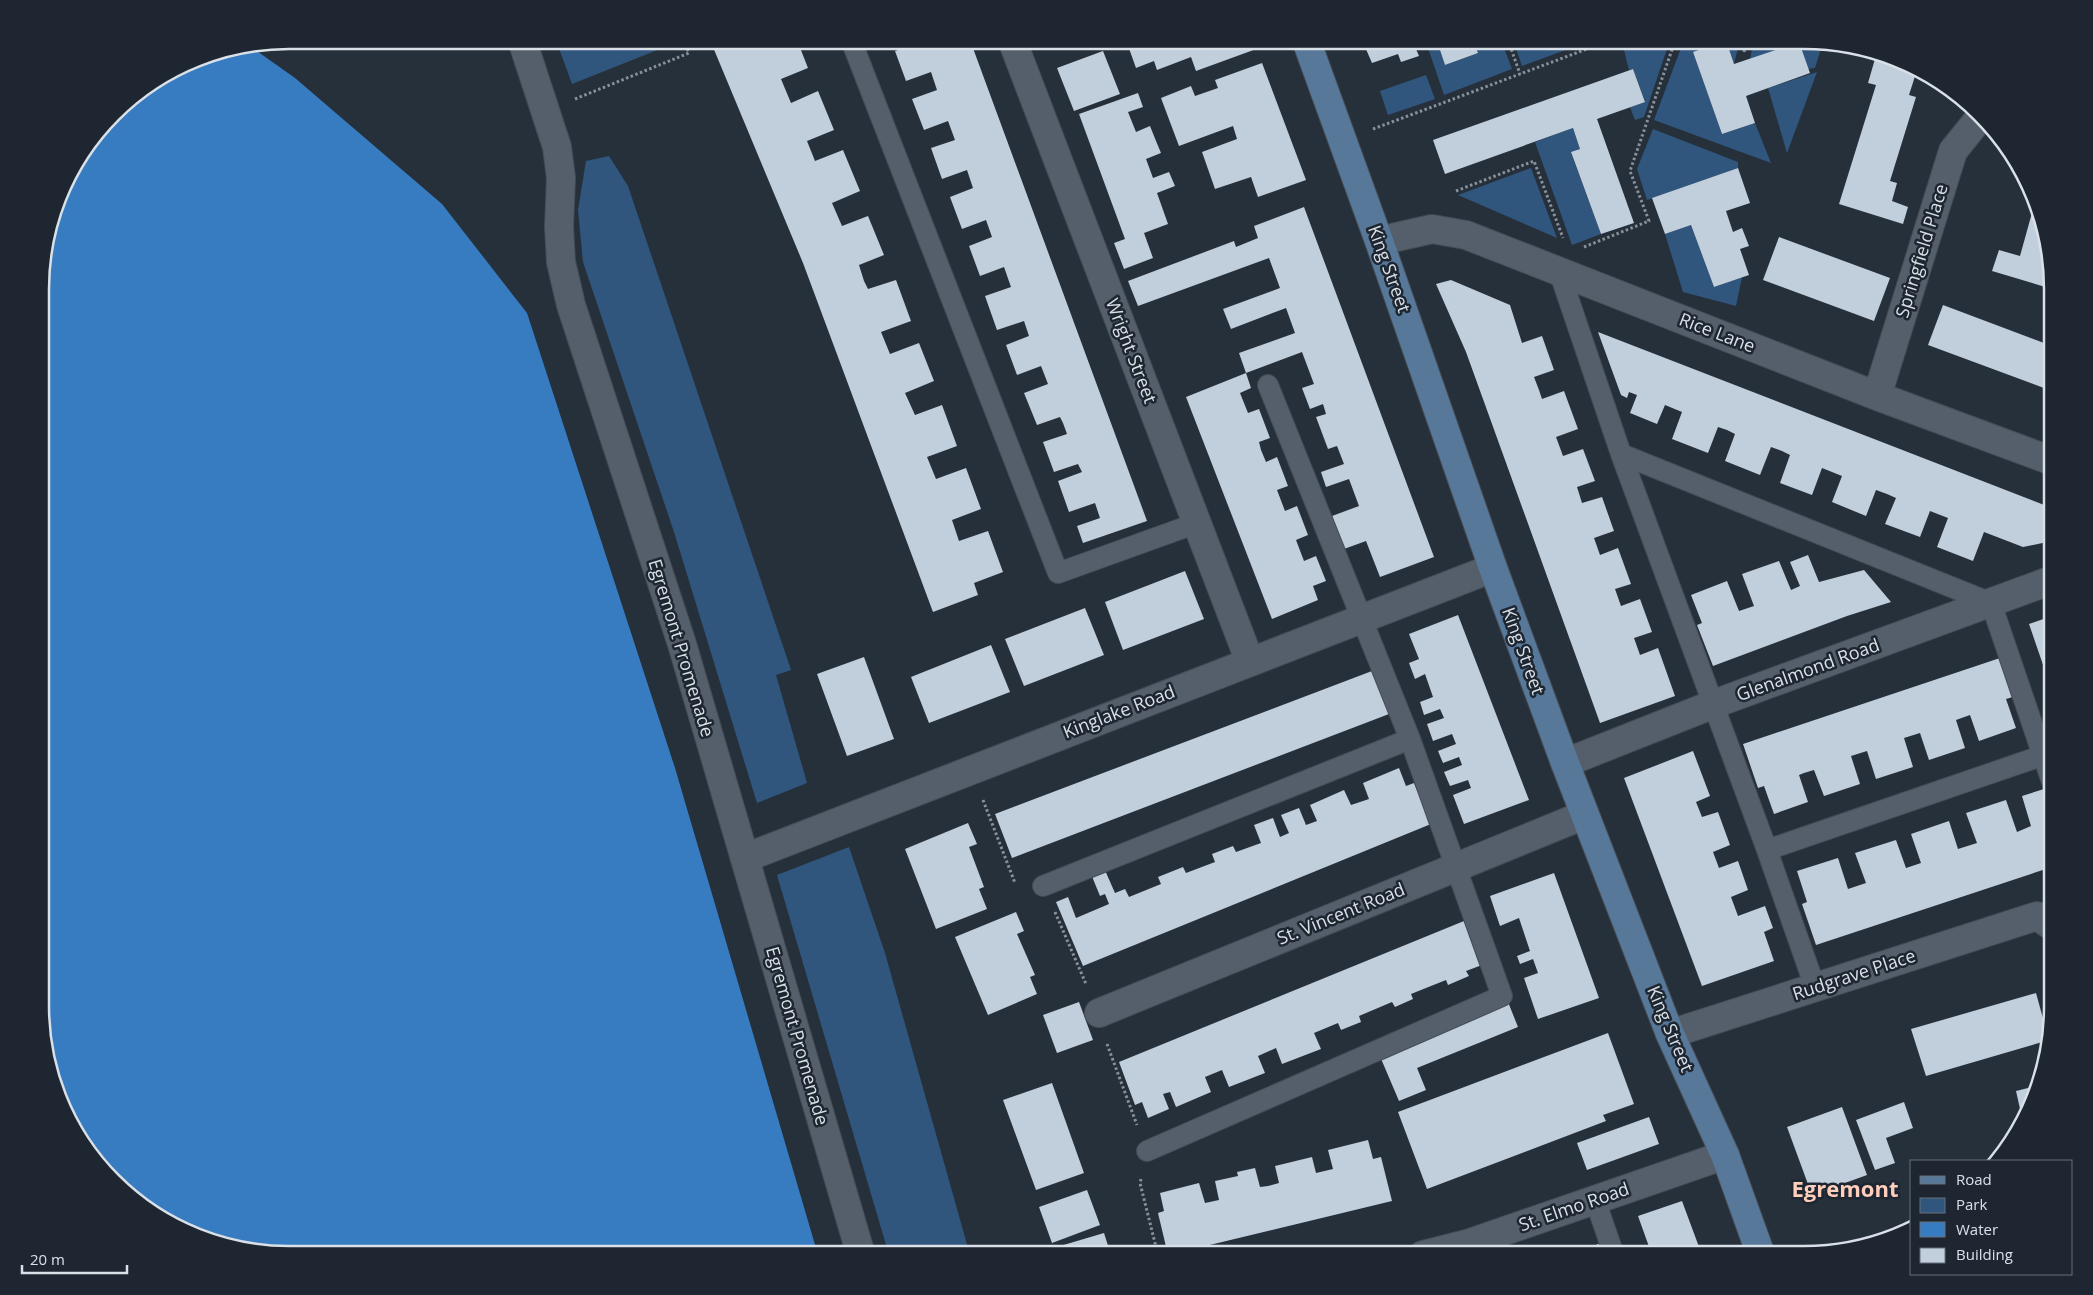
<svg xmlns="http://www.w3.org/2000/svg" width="2093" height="1295" font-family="'Open Sans',sans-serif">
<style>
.green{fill:#30567e}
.water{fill:#377cc1}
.building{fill:#c1cedc}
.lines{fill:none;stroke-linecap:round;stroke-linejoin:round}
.lane-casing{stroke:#444c55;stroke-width:22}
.street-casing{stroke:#444c55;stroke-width:30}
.primary-casing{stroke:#444c55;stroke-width:30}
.path{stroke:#889099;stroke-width:3;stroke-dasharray:2.5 2.5;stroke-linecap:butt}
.lane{stroke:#545f6b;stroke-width:20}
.street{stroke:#545f6b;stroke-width:28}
.primary{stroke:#58789a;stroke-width:28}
.labels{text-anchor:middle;stroke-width:5;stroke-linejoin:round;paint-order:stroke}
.street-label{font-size:18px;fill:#dae0e7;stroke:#1d2631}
.district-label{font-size:22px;font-weight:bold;fill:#fecebc;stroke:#1d2631}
.rim{fill:none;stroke:#dae0e7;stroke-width:2.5}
</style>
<rect width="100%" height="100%" fill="#26303b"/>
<path class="green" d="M 556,40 L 668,40 L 670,45 L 572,84 Z
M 1473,40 L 1501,40 L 1512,69 L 1444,95 L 1427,45 L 1437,41 L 1445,65 L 1478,53 Z
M 1513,40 L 1593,40 L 1522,66 Z
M 1684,40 L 1740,40 L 1734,64 L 1726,40 L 1693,52 L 1722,134 L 1755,123 L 1771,163 L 1654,120 Z
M 1754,40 L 1805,40 L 1823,42 L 1815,68 L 1808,69 L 1798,42 L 1750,59 Z
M 1622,42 L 1668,46 L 1644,117 L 1635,120 L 1630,107 L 1645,101 L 1633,69 L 1629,70 Z
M 1817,72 L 1787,153 L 1768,88 Z
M 1426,75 L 1435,99 L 1388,115 L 1380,91 Z
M 1573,128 L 1580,149 L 1571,153 L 1601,234 L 1572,245 L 1535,142 Z
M 1653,129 L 1738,162 L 1738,168 L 1647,200 L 1637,169 Z
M 609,156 L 628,186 L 791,670 L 776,675 L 807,783 L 757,803 L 674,532 L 583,262 L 578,210 L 586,161 Z
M 1531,168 L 1557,238 L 1458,195 Z
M 1691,225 L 1714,287 L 1742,277 L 1736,306 L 1683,292 L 1665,234 Z
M 849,847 L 885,953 L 970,1255 L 889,1255 L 777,875 Z"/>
<path class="water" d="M 251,47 L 295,78 L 442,204 L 527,313 L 675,768 L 818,1255 L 288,1255 L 209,1242 L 151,1213 L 113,1182 L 73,1131 L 42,1039 L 42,256 L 66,178 L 124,102 L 194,59 Z"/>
<path class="building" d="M 710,40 L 797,40 L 808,68 L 781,79 L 791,103 L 818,91 L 834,130 L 807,141 L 815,161 L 843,150 L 860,191 L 832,203 L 842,226 L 868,216 L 884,255 L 859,265 L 864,281 L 868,289 L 896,280 L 911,321 L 881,332 L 890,354 L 919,343 L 934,381 L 905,393 L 915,415 L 942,405 L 957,446 L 927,457 L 936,479 L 966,468 L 981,509 L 952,520 L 959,541 L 988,531 L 1003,572 L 974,583 L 978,595 L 933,612 L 803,263 Z
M 918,40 L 970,40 L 1147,521 L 1083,543 L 1077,526 L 1100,518 L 1095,503 L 1069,512 L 1058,481 L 1082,472 L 1078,464 L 1054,472 L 1043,442 L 1067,434 L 1063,423 L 1060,417 L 1037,425 L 1024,393 L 1048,384 L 1041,366 L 1017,375 L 1006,345 L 1029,336 L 1024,321 L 997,330 L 985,296 L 1011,287 L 1004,267 L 980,276 L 969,246 L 992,237 L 986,220 L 962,229 L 950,197 L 973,188 L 967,170 L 942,179 L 931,148 L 955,140 L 948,121 L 924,130 L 912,99 L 937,90 L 931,72 L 906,81 L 895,51 L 919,43 Z
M 1126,40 L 1256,40 L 1259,48 L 1196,71 L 1191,57 L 1157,70 L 1154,61 L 1136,68 Z
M 1362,40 L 1473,40 L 1478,53 L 1445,65 L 1437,41 L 1416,49 L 1419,56 L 1401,62 L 1398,54 L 1372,63 Z
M 1726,40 L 1734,64 L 1799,42 L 1810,73 L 1746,96 L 1755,123 L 1722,134 L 1693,52 Z
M 1103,51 L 1120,94 L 1074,111 L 1057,68 Z
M 1877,52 L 1917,70 L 1909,95 L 1916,97 L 1890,181 L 1897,183 L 1892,201 L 1908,207 L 1903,224 L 1839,204 L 1876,85 L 1868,83 Z
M 1262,63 L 1306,180 L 1258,197 L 1251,177 L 1215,189 L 1202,152 L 1237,139 L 1233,126 L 1179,146 L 1161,98 L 1191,86 L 1195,96 L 1218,88 L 1215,80 Z
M 1633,69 L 1645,102 L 1597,119 L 1634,223 L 1601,234 L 1571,152 L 1580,149 L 1573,128 L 1445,174 L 1433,140 Z
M 1138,93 L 1143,107 L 1128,112 L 1136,132 L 1150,126 L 1156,141 L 1161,153 L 1146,159 L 1153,178 L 1169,172 L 1175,186 L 1157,193 L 1168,224 L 1144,233 L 1153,258 L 1124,269 L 1114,243 L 1125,239 L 1079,114 Z
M 1738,168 L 1750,203 L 1726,211 L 1733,232 L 1742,228 L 1749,246 L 1740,249 L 1749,275 L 1714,287 L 1691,225 L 1665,234 L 1652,198 Z
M 2035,202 L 2044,224 L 2052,272 L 2052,289 L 1992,271 L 1999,250 L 2020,256 Z
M 1304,207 L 1434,557 L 1380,577 L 1366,541 L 1344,549 L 1332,516 L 1359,506 L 1349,479 L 1326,487 L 1321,472 L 1344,464 L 1337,446 L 1328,449 L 1316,417 L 1326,414 L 1323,404 L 1310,409 L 1302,388 L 1314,384 L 1302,352 L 1246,373 L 1251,388 L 1240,393 L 1248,413 L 1259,409 L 1270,438 L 1259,442 L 1261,450 L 1266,462 L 1277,457 L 1288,486 L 1277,490 L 1285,511 L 1297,506 L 1308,535 L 1296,540 L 1304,561 L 1316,556 L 1326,581 L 1313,586 L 1318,600 L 1272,619 L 1186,397 L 1246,373 L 1239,353 L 1295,333 L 1286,308 L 1231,329 L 1223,309 L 1280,288 L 1269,258 L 1138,306 L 1128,281 L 1234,241 L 1236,247 L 1258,238 L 1254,226 Z
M 1779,237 L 1890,278 L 1874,321 L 1763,280 Z
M 1451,280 L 1510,305 L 1522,343 L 1542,336 L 1554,370 L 1534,377 L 1539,390 L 1542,399 L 1564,391 L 1578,429 L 1556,437 L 1563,456 L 1583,449 L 1595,481 L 1577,487 L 1582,503 L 1602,497 L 1614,531 L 1594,538 L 1600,555 L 1618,548 L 1631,584 L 1615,589 L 1621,606 L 1640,599 L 1652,632 L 1634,638 L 1640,655 L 1658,648 L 1675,696 L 1600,723 L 1466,352 L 1436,284 Z
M 1943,305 L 2052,346 L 2052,391 L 1928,345 Z
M 1598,332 L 2052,508 L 2052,541 L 2023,547 L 1984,532 L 1973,561 L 1937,547 L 1948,518 L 1930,511 L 1920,537 L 1885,524 L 1896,498 L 1887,494 L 1876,490 L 1866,516 L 1832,502 L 1842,476 L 1822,468 L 1812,495 L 1780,483 L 1790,455 L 1782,451 L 1771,447 L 1760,475 L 1725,461 L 1735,434 L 1727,430 L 1718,427 L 1708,453 L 1672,439 L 1682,412 L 1665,405 L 1657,424 L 1630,413 L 1637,395 L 1629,392 L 1627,398 L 1621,395 Z
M 1808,555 L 1819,582 L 1864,570 L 1891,602 L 1847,616 L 1713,666 L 1697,625 L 1702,623 L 1691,595 L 1727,581 L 1739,611 L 1754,606 L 1742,574 L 1779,561 L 1791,590 L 1800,586 L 1790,562 Z
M 1185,571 L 1204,619 L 1123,650 L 1105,602 Z
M 1085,608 L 1104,655 L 1024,686 L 1005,639 Z
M 1458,615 L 1529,800 L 1464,824 L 1453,795 L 1471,788 L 1468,780 L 1450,786 L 1444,772 L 1462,765 L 1459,757 L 1443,763 L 1438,751 L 1456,744 L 1452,734 L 1433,741 L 1427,724 L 1444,718 L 1440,709 L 1424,715 L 1420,702 L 1433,697 L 1425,674 L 1415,679 L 1409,663 L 1419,659 L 1409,634 Z
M 2052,616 L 2052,691 L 2029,624 Z
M 991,645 L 1010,692 L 929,723 L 911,677 Z
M 864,657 L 894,739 L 847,756 L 817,674 Z
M 2003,657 L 2016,696 L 2006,699 L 2016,728 L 1979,741 L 1970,715 L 1956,720 L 1965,748 L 1929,760 L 1920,733 L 1904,738 L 1913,767 L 1876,779 L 1867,751 L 1851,756 L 1860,784 L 1824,796 L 1814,770 L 1804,773 L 1799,775 L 1808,802 L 1774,814 L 1764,786 L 1758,788 L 1743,744 Z
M 1372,671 L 1389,714 L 1012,858 L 995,814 Z
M 1693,751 L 1710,796 L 1696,802 L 1702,817 L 1718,812 L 1730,845 L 1713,852 L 1719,868 L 1738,861 L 1748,890 L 1731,897 L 1738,916 L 1765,906 L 1773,928 L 1764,932 L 1774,961 L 1702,986 L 1624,778 Z
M 1399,768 L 1406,786 L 1414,783 L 1431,824 L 1083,966 L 1056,902 L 1068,897 L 1076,918 L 1109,904 L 1105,894 L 1100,896 L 1091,874 L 1104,868 L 1115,893 L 1125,889 L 1129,897 L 1161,884 L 1158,877 L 1183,867 L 1186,873 L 1215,862 L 1212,854 L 1233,846 L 1236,852 L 1261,843 L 1254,825 L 1273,818 L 1280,837 L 1289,833 L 1281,815 L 1299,808 L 1306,825 L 1317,821 L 1310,805 L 1344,790 L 1351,805 L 1369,799 L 1363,783 Z
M 2044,789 L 2052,815 L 2052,867 L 1816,945 L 1802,904 L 1807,902 L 1797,871 L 1838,858 L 1848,889 L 1866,883 L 1855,853 L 1896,840 L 1906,868 L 1921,863 L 1911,834 L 1949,821 L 1958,849 L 1977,843 L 1966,813 L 2006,800 L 2017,832 L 2031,826 L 2022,796 Z
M 968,823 L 977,844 L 969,847 L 984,887 L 979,889 L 987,909 L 936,929 L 905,849 Z
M 1554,873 L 1599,998 L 1538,1019 L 1524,978 L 1538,973 L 1533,959 L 1520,964 L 1517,956 L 1530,951 L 1519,918 L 1500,926 L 1490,896 Z
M 1016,912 L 1024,931 L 1017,934 L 1035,975 L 1030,977 L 1037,994 L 988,1015 L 955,937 Z
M 1464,921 L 1482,965 L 1466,971 L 1469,976 L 1448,985 L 1446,980 L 1411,994 L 1413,999 L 1395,1007 L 1392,1002 L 1359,1016 L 1361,1022 L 1341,1030 L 1338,1023 L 1314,1033 L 1321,1049 L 1282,1064 L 1276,1048 L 1258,1056 L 1265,1073 L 1229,1087 L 1222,1070 L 1205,1077 L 1211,1092 L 1176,1107 L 1170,1092 L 1163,1094 L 1169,1109 L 1148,1118 L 1142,1102 L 1135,1105 L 1119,1062 Z
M 2036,993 L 2049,1040 L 1926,1076 L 1911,1029 Z
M 1079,1002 L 1093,1040 L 1057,1053 L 1043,1015 Z
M 1508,1002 L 1518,1027 L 1417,1068 L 1426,1090 L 1399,1101 L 1379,1054 Z
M 1608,1033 L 1634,1104 L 1603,1115 L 1606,1121 L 1427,1189 L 1398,1112 Z
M 1052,1083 L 1084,1173 L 1036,1190 L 1003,1100 Z
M 2040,1085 L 2040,1086 L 2023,1122 L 2016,1091 Z
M 1904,1102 L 1913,1128 L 1886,1138 L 1895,1163 L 1875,1170 L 1856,1120 Z
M 1842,1107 L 1867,1175 L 1812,1195 L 1787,1127 Z
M 1649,1117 L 1659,1144 L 1587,1170 L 1577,1143 Z
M 1368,1140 L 1373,1159 L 1381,1157 L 1392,1201 L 1168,1255 L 1158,1213 L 1164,1211 L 1160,1193 L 1199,1183 L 1205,1203 L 1219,1200 L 1215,1181 L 1238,1176 L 1237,1172 L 1255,1168 L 1260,1187 L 1268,1186 L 1279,1183 L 1275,1166 L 1312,1157 L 1316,1173 L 1333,1169 L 1328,1150 Z
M 1087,1190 L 1100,1225 L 1052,1243 L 1039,1207 Z
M 1682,1201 L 1702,1255 L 1652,1255 L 1638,1216 Z
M 1104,1233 L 1111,1255 L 1052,1255 L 1050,1249 Z
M 1605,1242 L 1609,1255 L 1567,1255 L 1567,1254 Z"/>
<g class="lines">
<g class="lane-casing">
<path id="lane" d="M 851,40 L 1058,573 L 1197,523
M 1559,271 L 1621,454
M 2044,755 L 1767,850 L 1621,454 L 1991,603 L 2052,782
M 1767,850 L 1815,987
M 1043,886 L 1410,739
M 1147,1151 L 1502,996 L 1410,739 L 1268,385
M 1595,1200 L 1614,1255"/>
</g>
<g class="street-casing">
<path id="street" d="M 522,40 L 557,147 L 561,178 L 559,227 L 561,262 L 571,305 L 682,644 L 861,1255
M 1012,40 L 1250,662
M 1379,241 L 1432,229 L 1466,235 L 1877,396 L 2052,461
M 1877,396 L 1953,151 L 1982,115
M 1565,763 L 1714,704 L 2052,580
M 745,858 L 1493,568
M 1099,1013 L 1584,815
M 1670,1034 L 2037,916 L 2052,926
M 1423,1255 L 1470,1243 L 1725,1155"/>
</g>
<g class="primary-casing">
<path id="primary" d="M 1306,40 L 1379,241 L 1493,568 L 1565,763 L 1670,1034 L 1725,1155 L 1761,1255"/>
</g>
<path class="path" d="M 1508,40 L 1520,74
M 1660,40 L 1675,41
M 1744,52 L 1746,40
M 575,99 L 689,53 L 683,40
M 1373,129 L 1611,40
M 1456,191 L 1534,161 L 1563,238
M 1584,247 L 1649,221 L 1630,171 L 1675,41
M 983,800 L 1015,883
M 1055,912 L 1086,984
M 1107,1044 L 1137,1125
M 1141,1179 L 1140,1183 L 1158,1255"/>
<use href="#lane" class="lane"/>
<use href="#street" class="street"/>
<use href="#primary" class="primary"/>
</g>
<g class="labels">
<g class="street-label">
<text transform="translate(1922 251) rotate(-73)" y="6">Springfield Place</text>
<text transform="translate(1389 269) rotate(70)" y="6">King Street</text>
<text transform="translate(1717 333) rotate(21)" y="6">Rice Lane</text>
<text transform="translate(1131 351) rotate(69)" y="6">Wright Street</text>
<text transform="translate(681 648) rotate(73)" y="6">Egremont Promenade</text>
<text transform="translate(1523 651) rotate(70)" y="6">King Street</text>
<text transform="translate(1808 670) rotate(-20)" y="6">Glenalmond Road</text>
<text transform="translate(1119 712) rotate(-21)" y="6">Kinglake Road</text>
<text transform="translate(1341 914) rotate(-22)" y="6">St. Vincent Road</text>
<text transform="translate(1854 975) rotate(-18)" y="6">Rudgrave Place</text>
<text transform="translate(1670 1029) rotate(67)" y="6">King Street</text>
<text transform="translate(797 1036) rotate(74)" y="6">Egremont Promenade</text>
<text transform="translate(1574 1207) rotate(-19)" y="6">St. Elmo Road</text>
</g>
<g class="district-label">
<text x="1845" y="1197">Egremont</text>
</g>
</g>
<path d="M0 0H2093V1295H0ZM289 49H1804A240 240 0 0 1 2044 289V1006A240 240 0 0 1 1804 1246H289A240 240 0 0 1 49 1006V289A240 240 0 0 1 289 49Z" fill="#1d2631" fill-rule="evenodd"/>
<path class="rim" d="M289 49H1804A240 240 0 0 1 2044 289V1006A240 240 0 0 1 1804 1246H289A240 240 0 0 1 49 1006V289A240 240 0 0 1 289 49Z"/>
<rect x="1910" y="1160" width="162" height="115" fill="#1d2631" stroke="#69707a"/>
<rect x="1920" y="1176" width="25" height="8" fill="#58789a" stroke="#69707a"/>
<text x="1956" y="1185" font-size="15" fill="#dae0e7">Road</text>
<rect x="1920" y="1198" width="25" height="15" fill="#30567e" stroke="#69707a"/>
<text x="1956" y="1210" font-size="15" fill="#dae0e7">Park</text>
<rect x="1920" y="1222" width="25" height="15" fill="#377cc1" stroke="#69707a"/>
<text x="1956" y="1235" font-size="15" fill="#dae0e7">Water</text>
<rect x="1920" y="1248" width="25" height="15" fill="#c1cedc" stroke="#69707a"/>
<text x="1956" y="1260" font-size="15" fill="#dae0e7">Building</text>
<path d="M22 1265v8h105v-8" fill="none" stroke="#dae0e7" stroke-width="2.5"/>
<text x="30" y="1265" font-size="15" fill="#dae0e7" stroke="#1d2631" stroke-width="4" paint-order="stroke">20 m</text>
</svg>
